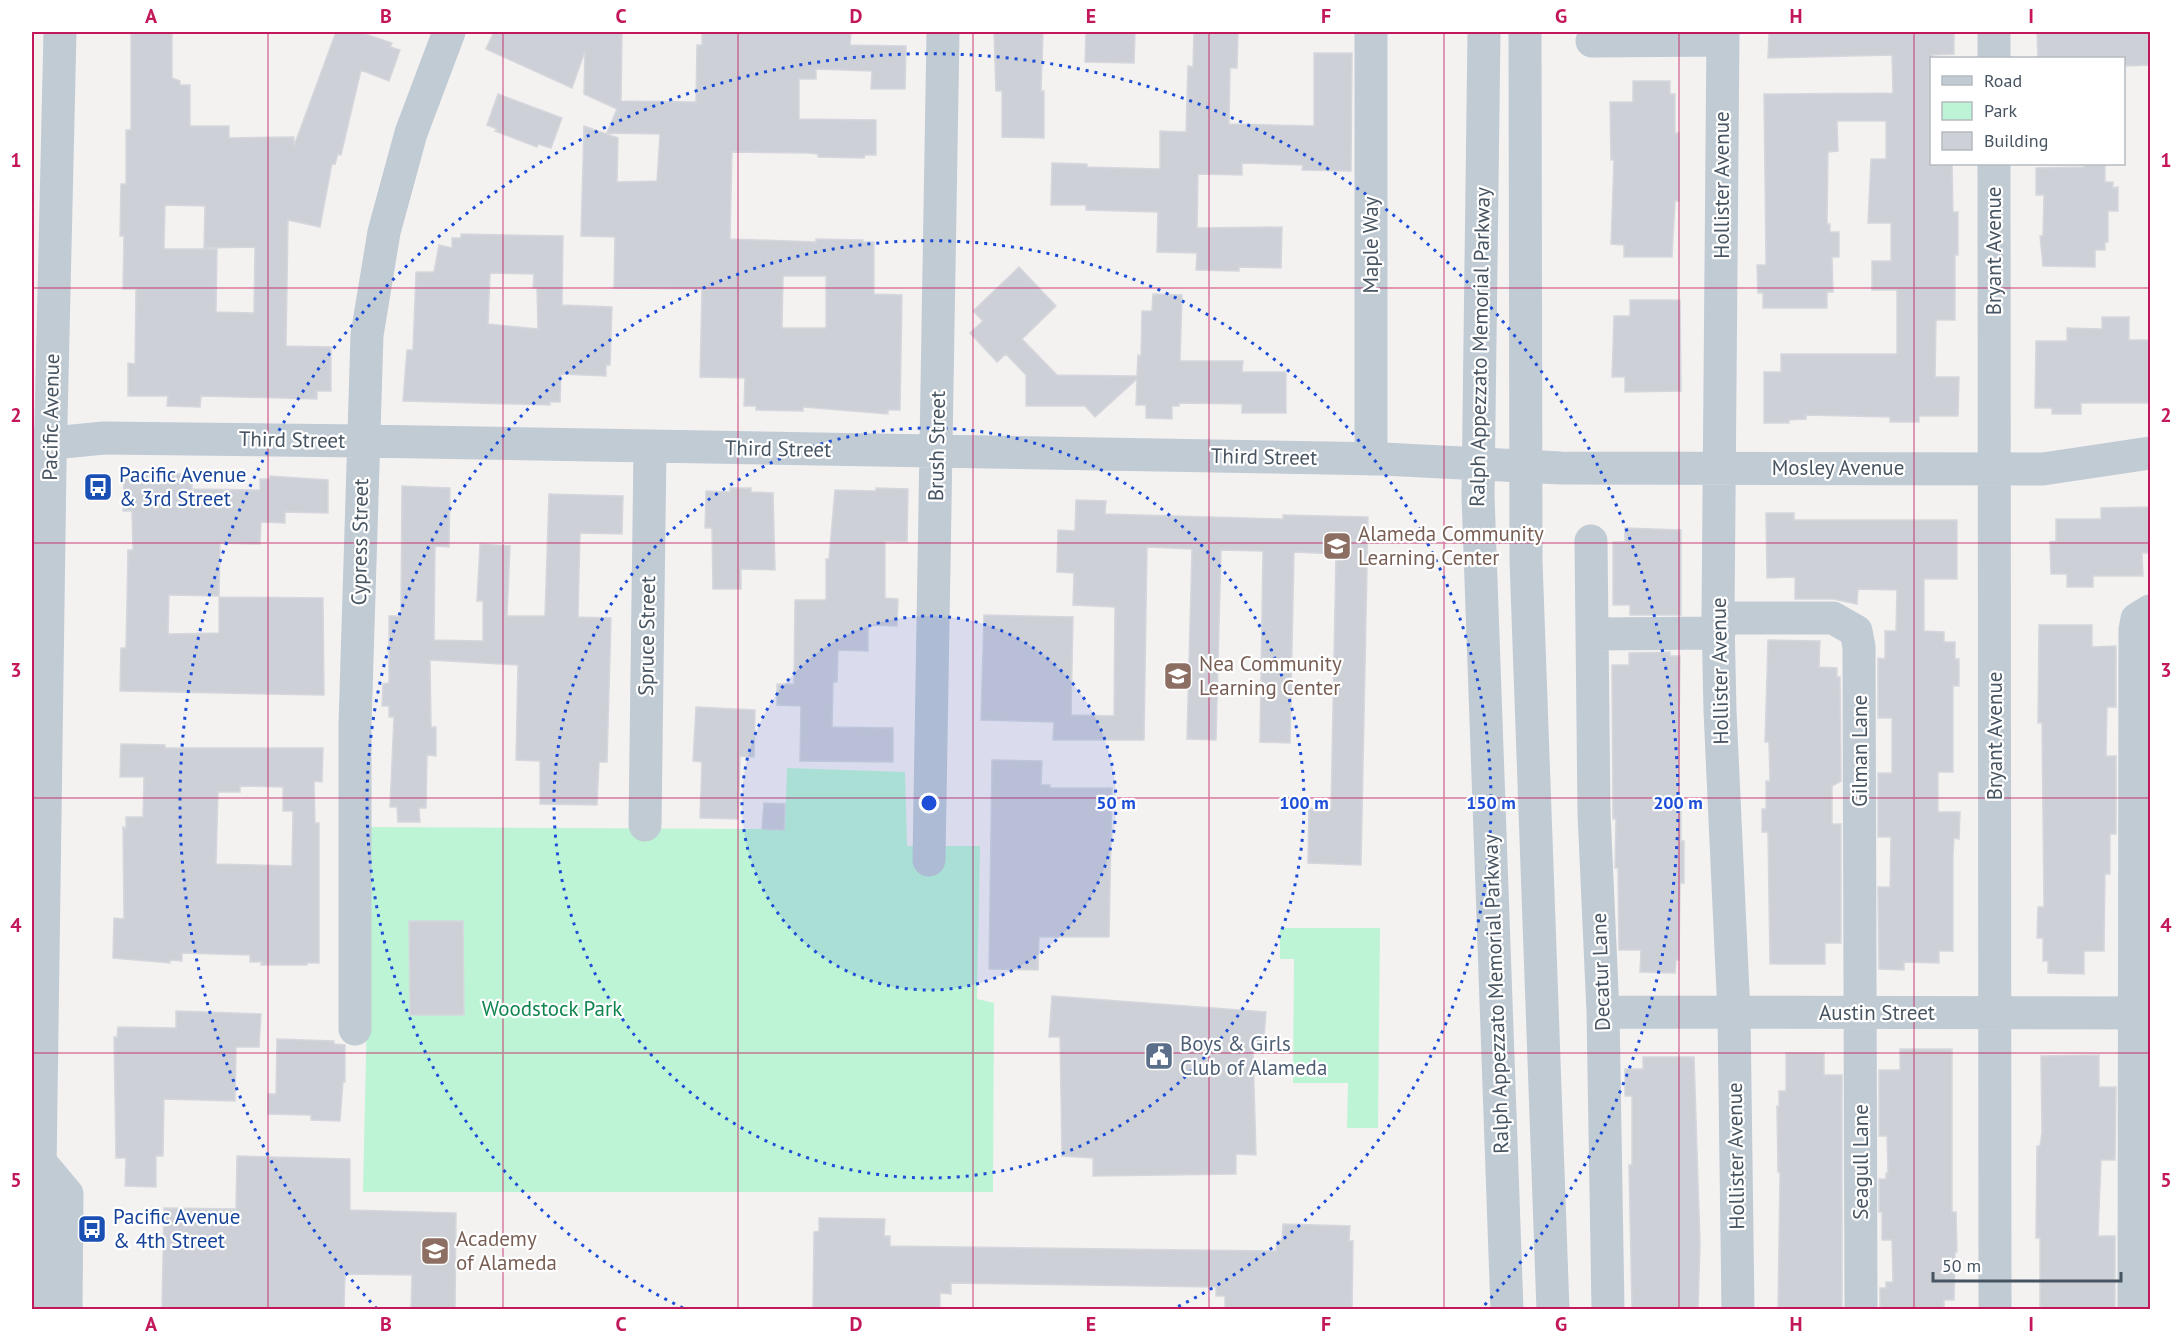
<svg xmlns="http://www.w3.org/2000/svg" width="2182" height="1341" font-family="'PT Sans',sans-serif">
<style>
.green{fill:#bdf4d5}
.building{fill:#cdd0d6;stroke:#d5d7dd;stroke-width:1.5;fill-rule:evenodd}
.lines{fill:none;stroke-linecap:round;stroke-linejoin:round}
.minor{stroke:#c1cbd4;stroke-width:33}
.grid{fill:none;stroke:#c2185b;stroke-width:1.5;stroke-opacity:0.55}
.ring{fill:none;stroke:#1d4ed8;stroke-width:3;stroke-dasharray:3 6}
.labels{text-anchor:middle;stroke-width:4.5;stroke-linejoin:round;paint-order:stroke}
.street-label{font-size:21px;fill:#475461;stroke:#fff}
.transit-label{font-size:21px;fill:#164399;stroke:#fff;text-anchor:start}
.education-label{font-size:21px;fill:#785e54;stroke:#fff;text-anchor:start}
.park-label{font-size:21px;fill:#0f854f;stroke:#fff}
.service-label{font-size:21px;fill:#4e5e75;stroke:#fff;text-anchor:start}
.centre{fill:#1d4ed8;stroke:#fff;stroke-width:3}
.ring-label{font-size:18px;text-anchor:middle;font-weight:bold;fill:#1d4ed8;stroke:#fff;stroke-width:4.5;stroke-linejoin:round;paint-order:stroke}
.neatline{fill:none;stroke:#c2185b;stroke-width:2}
.grid-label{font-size:20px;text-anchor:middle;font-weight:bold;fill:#c2185b}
</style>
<rect width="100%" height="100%" fill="#f4f1f1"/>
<path class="green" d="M 787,768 L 905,772 L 907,846 L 980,846 L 977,999 L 994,1003 L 993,1192 L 363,1192 L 371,827 L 785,829 Z
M 1280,928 L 1380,928 L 1378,1128 L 1347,1128 L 1348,1083 L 1293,1083 L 1294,959 L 1280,959 Z"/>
<path class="building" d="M 131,32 L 172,32 L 172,78 L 180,81 L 180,85 L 190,85 L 190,126 L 229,126 L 229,138 L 294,137 L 294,146 L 336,32 L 359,32 L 392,43 L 390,47 L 400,50 L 389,81 L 361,70 L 341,155 L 338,154 L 335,164 L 332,163 L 320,227 L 288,220 L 286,346 L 331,347 L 331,391 L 317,391 L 317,399 L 201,396 L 200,407 L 167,406 L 168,396 L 128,396 L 128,363 L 135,364 L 136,289 L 123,289 L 124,236 L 120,236 L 121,184 L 126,184 L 126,130 L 131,130 ZM 165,205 L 205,206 L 204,248 L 255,247 L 254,313 L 216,312 L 217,249 L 164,249 Z
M 494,32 L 622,32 L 621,101 L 696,102 L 697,45 L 702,45 L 702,32 L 851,32 L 850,45 L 906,46 L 905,89 L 871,89 L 872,71 L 816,69 L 816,79 L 799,79 L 799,119 L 876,120 L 876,155 L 865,155 L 864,158 L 818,157 L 818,154 L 807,153 L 732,152 L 730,239 L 816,242 L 816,239 L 863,240 L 863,242 L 874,242 L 874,294 L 902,295 L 900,410 L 888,410 L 888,414 L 803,407 L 803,411 L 756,410 L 756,406 L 744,406 L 745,378 L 700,377 L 702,289 L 614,288 L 615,237 L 581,236 L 584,126 L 618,138 L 617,182 L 657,181 L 660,134 L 607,133 L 617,109 L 584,94 L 585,51 L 572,88 L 486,49 ZM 783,276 L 826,276 L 826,328 L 782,328 Z
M 994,32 L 1043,32 L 1041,91 L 1044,91 L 1044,138 L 1002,137 L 1002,91 L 996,91 Z
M 1086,32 L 1135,32 L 1134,63 L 1085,62 Z
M 1194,32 L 1238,32 L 1237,68 L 1230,68 L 1229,124 L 1314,126 L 1314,53 L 1352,53 L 1351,171 L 1302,170 L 1303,165 L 1242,163 L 1242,175 L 1198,174 L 1197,228 L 1282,227 L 1281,268 L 1239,267 L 1239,271 L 1196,270 L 1197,253 L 1157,252 L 1158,212 L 1086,210 L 1086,205 L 1051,205 L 1052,163 L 1087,164 L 1087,167 L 1160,169 L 1160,131 L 1186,132 L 1188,66 L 1193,67 Z
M 1769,32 L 1954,32 L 1954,54 L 1932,55 L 1932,164 L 1952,164 L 1953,212 L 1958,212 L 1958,255 L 1955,255 L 1955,320 L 1936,320 L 1935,377 L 1959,377 L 1958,416 L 1919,416 L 1919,422 L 1890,422 L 1890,417 L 1806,415 L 1806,419 L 1789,420 L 1789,423 L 1764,423 L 1764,372 L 1781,372 L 1781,354 L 1897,354 L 1897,290 L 1872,290 L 1872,261 L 1891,261 L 1891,223 L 1868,223 L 1871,159 L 1886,159 L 1886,121 L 1837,121 L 1838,151 L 1828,152 L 1827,224 L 1830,224 L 1830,232 L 1839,232 L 1839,257 L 1832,257 L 1833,292 L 1827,292 L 1827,308 L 1763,308 L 1763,293 L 1758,293 L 1757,265 L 1766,265 L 1764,94 L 1893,93 L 1892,55 L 1768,58 Z
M 2037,32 L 2151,34 L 2151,65 L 2124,66 L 2124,58 L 2038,58 Z
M 1633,81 L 1670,81 L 1670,94 L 1675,94 L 1675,133 L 1679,133 L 1679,201 L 1675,201 L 1672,257 L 1624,257 L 1624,245 L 1611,244 L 1614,160 L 1611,160 L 1610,102 L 1633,102 Z
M 498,94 L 562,118 L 551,148 L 538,144 L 537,147 L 495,131 L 497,129 L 487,125 Z
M 2084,165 L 2105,165 L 2105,182 L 2113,182 L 2113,188 L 2118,187 L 2118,211 L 2108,211 L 2108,242 L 2105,242 L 2105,250 L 2095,250 L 2095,267 L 2043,266 L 2040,236 L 2043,236 L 2044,195 L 2036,195 L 2036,168 L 2084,167 Z
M 461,234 L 563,236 L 562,305 L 612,307 L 610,365 L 606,365 L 606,376 L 561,374 L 560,402 L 550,402 L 550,405 L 403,401 L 407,350 L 413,350 L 416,272 L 434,272 L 439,245 L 452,248 L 452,238 L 461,238 ZM 490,273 L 534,274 L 533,288 L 537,288 L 538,329 L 488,324 Z
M 1019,267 L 1056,306 L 1022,339 L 1057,375 L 1137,376 L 1138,355 L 1141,356 L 1142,311 L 1152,311 L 1153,294 L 1182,295 L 1180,361 L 1243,361 L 1242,372 L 1286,372 L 1286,413 L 1242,413 L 1242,404 L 1179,403 L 1179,406 L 1172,406 L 1172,419 L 1146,418 L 1146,405 L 1136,405 L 1137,379 L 1095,417 L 1085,406 L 1026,406 L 1026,375 L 1006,354 L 997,362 L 970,333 L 983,321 L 973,311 Z
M 1630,300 L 1680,300 L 1681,391 L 1625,392 L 1625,377 L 1612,377 L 1614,316 L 1630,316 Z
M 2102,317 L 2129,317 L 2129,340 L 2151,340 L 2151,403 L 2081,403 L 2081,414 L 2052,414 L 2052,408 L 2035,408 L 2036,341 L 2067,341 L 2067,328 L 2102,329 Z
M 135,472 L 181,474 L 181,477 L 192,478 L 192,489 L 260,490 L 260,479 L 270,479 L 270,476 L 328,480 L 328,513 L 285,512 L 285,523 L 261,522 L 260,544 L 220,543 L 219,596 L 169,595 L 168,634 L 219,633 L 219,597 L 323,598 L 324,695 L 120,691 L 121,648 L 126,648 L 128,550 L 133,550 L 132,511 L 123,511 L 124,476 L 134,476 Z
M 402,486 L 450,488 L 449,547 L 435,546 L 434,640 L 483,641 L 483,601 L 477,601 L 480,544 L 510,546 L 507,616 L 545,616 L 549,494 L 623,496 L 622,534 L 580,533 L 578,617 L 611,618 L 607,762 L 599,762 L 597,805 L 540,804 L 540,761 L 516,760 L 518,665 L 430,660 L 431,727 L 436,727 L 436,756 L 427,755 L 426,808 L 419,808 L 420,822 L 398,822 L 397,807 L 390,807 L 394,717 L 389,717 L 389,706 L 382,706 L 383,684 L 389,683 L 389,616 L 401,616 Z
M 730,488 L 751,488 L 751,492 L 773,493 L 775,570 L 741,569 L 741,589 L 713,589 L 712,528 L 705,528 L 706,491 L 730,492 Z
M 876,488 L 908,489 L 907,542 L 885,541 L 885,598 L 898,599 L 897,626 L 868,625 L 868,651 L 838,650 L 837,682 L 833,682 L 832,727 L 893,728 L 893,762 L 800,761 L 801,706 L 777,705 L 777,684 L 794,684 L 795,600 L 826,600 L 826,559 L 829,559 L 835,490 L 876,491 Z
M 1076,500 L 1106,501 L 1105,514 L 1283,519 L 1283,515 L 1368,517 L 1361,865 L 1308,863 L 1309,808 L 1331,809 L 1336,554 L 1294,552 L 1290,743 L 1260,742 L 1263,551 L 1221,550 L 1216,740 L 1187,739 L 1192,549 L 1147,547 L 1144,740 L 1053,740 L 1054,722 L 981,720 L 984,615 L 1073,617 L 1071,715 L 1114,716 L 1115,607 L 1073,605 L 1074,573 L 1057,572 L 1058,530 L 1075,531 Z
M 2151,507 L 2151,553 L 2142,553 L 2143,576 L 2093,576 L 2093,587 L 2067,587 L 2067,574 L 2051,574 L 2050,542 L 2056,541 L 2056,519 L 2101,519 L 2101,508 Z
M 1766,513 L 1794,513 L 1794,520 L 1957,520 L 1957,579 L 1924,579 L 1924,631 L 1944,632 L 1944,642 L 1955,642 L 1955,659 L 1959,659 L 1959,686 L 1953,686 L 1953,772 L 1938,772 L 1938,812 L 1960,812 L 1959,839 L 1954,838 L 1953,854 L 1953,951 L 1939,951 L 1939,963 L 1904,962 L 1904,970 L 1879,969 L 1878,887 L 1890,887 L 1891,837 L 1878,837 L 1878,773 L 1892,773 L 1892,718 L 1878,718 L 1878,658 L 1885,659 L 1885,631 L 1896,631 L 1897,590 L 1858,589 L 1857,604 L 1833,599 L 1795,599 L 1795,577 L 1767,578 Z
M 1625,528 L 1681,530 L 1681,615 L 1630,615 L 1630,605 L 1613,605 L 1613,542 L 1625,542 Z
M 2039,625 L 2092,625 L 2092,647 L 2116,646 L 2116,707 L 2107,707 L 2106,756 L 2116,756 L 2116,834 L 2110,834 L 2110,874 L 2105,874 L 2104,951 L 2084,951 L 2084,974 L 2048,973 L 2048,961 L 2043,961 L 2043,938 L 2037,938 L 2038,907 L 2044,907 L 2042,723 L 2038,723 Z
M 1768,640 L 1820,641 L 1819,667 L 1837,668 L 1837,677 L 1840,677 L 1841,781 L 1832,786 L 1832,824 L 1841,824 L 1841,943 L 1825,943 L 1825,964 L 1770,964 L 1768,832 L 1762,832 L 1762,809 L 1766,809 L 1766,781 L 1770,781 L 1769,742 L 1765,742 Z
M 1670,652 L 1670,656 L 1680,656 L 1678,806 L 1681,805 L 1681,841 L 1684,841 L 1684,883 L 1680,883 L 1679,960 L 1676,960 L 1675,973 L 1640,972 L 1641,950 L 1619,950 L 1618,868 L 1615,868 L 1616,819 L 1613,819 L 1612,665 L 1629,665 L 1629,653 Z
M 696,707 L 755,710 L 754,757 L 740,756 L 738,819 L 700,818 L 702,762 L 693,761 Z
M 121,744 L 165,745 L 165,748 L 323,748 L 322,782 L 314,781 L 315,823 L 319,823 L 319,963 L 307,963 L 307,965 L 261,965 L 262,962 L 250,962 L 250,955 L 182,953 L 182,961 L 170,960 L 170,963 L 113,958 L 114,918 L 124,919 L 123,827 L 126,828 L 126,817 L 143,817 L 144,777 L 120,777 ZM 240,786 L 283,787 L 283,811 L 293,811 L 292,866 L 216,864 L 218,792 L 240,792 Z
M 992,760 L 1042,761 L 1041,785 L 1050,785 L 1050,788 L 1112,788 L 1109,937 L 1039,937 L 1038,970 L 989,969 Z
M 764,803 L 785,804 L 784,830 L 762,829 Z
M 409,921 L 463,921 L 464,1015 L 410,1015 Z
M 1052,996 L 1266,1012 L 1263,1051 L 1253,1051 L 1256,1155 L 1236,1154 L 1236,1174 L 1093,1176 L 1093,1158 L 1062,1156 L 1060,1037 L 1049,1037 Z
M 176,1011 L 261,1014 L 259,1047 L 236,1047 L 235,1101 L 164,1099 L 163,1156 L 156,1156 L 156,1187 L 125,1186 L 126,1158 L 116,1158 L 114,1037 L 117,1037 L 118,1027 L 176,1028 Z
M 277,1039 L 334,1041 L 334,1044 L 345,1045 L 345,1082 L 343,1082 L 340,1121 L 311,1120 L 311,1115 L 268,1114 L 268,1094 L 276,1094 Z
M 1900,1049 L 1952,1049 L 1952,1212 L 1956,1212 L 1957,1252 L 1955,1252 L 1954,1300 L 1944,1300 L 1944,1310 L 1880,1310 L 1880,1288 L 1886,1288 L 1886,1282 L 1893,1282 L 1892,1240 L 1882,1240 L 1882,1212 L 1879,1212 L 1879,1179 L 1886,1179 L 1886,1173 L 1888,1173 L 1887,1136 L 1879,1136 L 1879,1070 L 1900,1070 Z
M 1786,1053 L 1824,1053 L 1824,1075 L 1842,1075 L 1842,1309 L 1778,1310 L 1780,1172 L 1778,1172 L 1777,1106 L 1779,1106 L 1779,1091 L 1786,1091 Z
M 2099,1055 L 2099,1087 L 2116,1087 L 2115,1160 L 2101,1160 L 2098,1236 L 2115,1236 L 2115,1310 L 2040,1310 L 2040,1238 L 2036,1238 L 2037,1146 L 2040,1146 L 2042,1132 L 2041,1056 Z
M 1643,1057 L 1694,1057 L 1700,1244 L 1698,1310 L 1632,1310 L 1629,1165 L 1632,1165 L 1632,1096 L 1625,1096 L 1625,1069 L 1643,1069 Z
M 237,1156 L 350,1159 L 350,1210 L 456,1213 L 455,1310 L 411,1310 L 412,1275 L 345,1274 L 344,1310 L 162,1310 L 164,1208 L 236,1209 Z
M 819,1218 L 885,1219 L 884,1236 L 890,1236 L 890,1246 L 1276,1251 L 1277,1241 L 1282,1241 L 1283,1224 L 1350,1226 L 1349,1241 L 1353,1241 L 1352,1310 L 1225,1310 L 1225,1296 L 1216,1296 L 1216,1287 L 951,1283 L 951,1294 L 940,1293 L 940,1310 L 813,1310 L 814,1232 L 819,1231 Z"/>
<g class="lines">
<path class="minor" d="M 1484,32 L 1478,496 L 1507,1310
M 1525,32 L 1526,561 L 1553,1310
M 1723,32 L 1718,618 L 1720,711 L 1734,1014 L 1738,1310
M 1994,32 L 1994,58
M 1592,41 L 1723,40
M 1994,164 L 1995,1310
M 32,445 L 104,438 L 362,441 L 1383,459 L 1561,468 L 2043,469 L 2150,453
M 1371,459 L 1371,32
M 1591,541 L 1594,813 L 1603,1012 L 1608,1310
M 1718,618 L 1833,618 L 1856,631 L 1859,647 L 1861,1310
M 1592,634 L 1719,633
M 645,825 L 650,448
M 929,860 L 943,32
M 1603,1012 L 2150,1013
M 355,1029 L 355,725 L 367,335 L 384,232 L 411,133 L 449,32
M 41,1163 L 67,1194 L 66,1310
M 38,1310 L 50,465 L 60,32
M 2134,1310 L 2135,630 L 2137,619 L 2150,611"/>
</g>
<path class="grid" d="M 268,32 L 268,1310M 503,32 L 503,1310M 738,32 L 738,1310M 973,32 L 973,1310M 1209,32 L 1209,1310M 1444,32 L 1444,1310M 1679,32 L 1679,1310M 1914,32 L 1914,1310M 32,288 L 2150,288M 32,543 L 2150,543M 32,798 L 2150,798M 32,1053 L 2150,1053"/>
<circle cx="929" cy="803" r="187" fill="#1d4ed8" fill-opacity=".12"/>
<g class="ring">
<circle cx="929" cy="803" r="187"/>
<circle cx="929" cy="803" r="375"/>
<path d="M683 1308A562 562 0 1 1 1175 1308"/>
<path d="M377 1309A749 749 0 1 1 1481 1309"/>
</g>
<defs>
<g id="bus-square" transform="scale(1.5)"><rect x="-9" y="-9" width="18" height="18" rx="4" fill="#1a4fb4" stroke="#fff"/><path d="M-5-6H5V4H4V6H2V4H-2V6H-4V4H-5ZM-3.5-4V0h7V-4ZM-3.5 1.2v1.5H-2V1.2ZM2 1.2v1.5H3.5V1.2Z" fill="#fff"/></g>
<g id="school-square" transform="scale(1.5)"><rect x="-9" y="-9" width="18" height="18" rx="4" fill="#8d6e63" stroke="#fff"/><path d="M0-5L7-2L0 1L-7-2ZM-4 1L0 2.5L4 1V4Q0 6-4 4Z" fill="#fff"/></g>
<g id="civic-square" transform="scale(1.5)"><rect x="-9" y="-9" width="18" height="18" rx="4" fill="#5c6f8a" stroke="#fff"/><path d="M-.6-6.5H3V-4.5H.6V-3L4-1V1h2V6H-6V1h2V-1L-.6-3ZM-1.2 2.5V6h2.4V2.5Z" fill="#fff"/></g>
</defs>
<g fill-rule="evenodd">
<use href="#bus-square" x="98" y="487"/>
<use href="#school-square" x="1337" y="546"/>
<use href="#school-square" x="1178" y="676"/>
<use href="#civic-square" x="1159" y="1056"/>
<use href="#bus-square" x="92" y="1229"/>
<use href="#school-square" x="435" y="1251"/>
</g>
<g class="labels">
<g class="street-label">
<text transform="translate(1722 185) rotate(-90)" y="7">Hollister Avenue</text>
<text transform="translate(1371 245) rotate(-90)" y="7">Maple Way</text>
<text transform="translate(1994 251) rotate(-90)" y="7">Bryant Avenue</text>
<text transform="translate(1480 347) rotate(-89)" y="7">Ralph Appezzato Memorial Parkway</text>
<text transform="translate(51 417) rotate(-89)" y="7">Pacific Avenue</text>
<text transform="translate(292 440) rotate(1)" y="7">Third Street</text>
<text transform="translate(937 446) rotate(-89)" y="7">Brush Street</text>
<text transform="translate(778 449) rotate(1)" y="7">Third Street</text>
<text transform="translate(1264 457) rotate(1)" y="7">Third Street</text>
<text x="1838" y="475">Mosley Avenue</text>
<text transform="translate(360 542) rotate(-89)" y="7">Cypress Street</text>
<text transform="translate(647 636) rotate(-89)" y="7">Spruce Street</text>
<text transform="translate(1720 671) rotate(-91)" y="7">Hollister Avenue</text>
<text transform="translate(1995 736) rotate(-90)" y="7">Bryant Avenue</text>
<text transform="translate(1860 751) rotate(-90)" y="7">Gilman Lane</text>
<text transform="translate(1601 972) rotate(-92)" y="7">Decatur Lane</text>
<text transform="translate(1496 994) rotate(-92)" y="7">Ralph Appezzato Memorial Parkway</text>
<text x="1877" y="1020">Austin Street</text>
<text transform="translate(1736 1156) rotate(-91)" y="7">Hollister Avenue</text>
<text transform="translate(1861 1162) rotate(-90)" y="7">Seagull Lane</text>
</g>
<g class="transit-label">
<text x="119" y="482">Pacific Avenue<tspan x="119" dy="24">&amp; 3rd Street</tspan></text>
<text x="113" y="1224">Pacific Avenue<tspan x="113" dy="24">&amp; 4th Street</tspan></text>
</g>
<g class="education-label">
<text x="1358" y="541">Alameda Community<tspan x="1358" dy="24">Learning Center</tspan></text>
<text x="1199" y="671">Nea Community<tspan x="1199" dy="24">Learning Center</tspan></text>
<text x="456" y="1246">Academy<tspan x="456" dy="24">of Alameda</tspan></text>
</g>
<g class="park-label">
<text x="552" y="1016">Woodstock Park</text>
</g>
<g class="service-label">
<text x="1180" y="1051">Boys &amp; Girls<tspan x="1180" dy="24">Club of Alameda</tspan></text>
</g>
</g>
<circle cx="929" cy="803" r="9" class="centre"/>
<g class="ring-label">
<text x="1116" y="809">50 m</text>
<text x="1304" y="809">100 m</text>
<text x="1491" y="809">150 m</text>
<text x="1678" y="809">200 m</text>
</g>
<rect width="2182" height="1341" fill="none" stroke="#ffffff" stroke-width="66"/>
<rect x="1930" y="57" width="195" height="108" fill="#ffffff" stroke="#b5bbc0" stroke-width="1.5"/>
<rect x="1942" y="76" width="30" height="9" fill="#c1cbd4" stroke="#b5bbc0" stroke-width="1.5"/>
<text x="1984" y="87" font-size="18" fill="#475461">Road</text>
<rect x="1942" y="102" width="30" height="18" fill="#bdf4d5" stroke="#b5bbc0" stroke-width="1.5"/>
<text x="1984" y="117" font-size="18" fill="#475461">Park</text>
<rect x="1942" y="132" width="30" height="18" fill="#cdd0d6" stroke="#b5bbc0" stroke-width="1.5"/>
<text x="1984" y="147" font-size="18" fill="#475461">Building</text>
<path d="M1933 1272v9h188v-9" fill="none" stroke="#475461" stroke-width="3"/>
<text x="1942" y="1272" font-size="18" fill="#475461" stroke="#ffffff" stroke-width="4.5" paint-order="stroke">50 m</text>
<rect x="33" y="33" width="2116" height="1275" class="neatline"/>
<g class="grid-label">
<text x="151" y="23">A</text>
<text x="386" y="23">B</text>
<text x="621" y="23">C</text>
<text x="856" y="23">D</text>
<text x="1091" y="23">E</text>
<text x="1326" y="23">F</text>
<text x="1561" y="23">G</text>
<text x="1796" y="23">H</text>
<text x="2031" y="23">I</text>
<text x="16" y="167">1</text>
<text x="2166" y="167">1</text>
<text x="16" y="422">2</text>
<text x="2166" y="422">2</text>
<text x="16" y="677">3</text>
<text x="2166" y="677">3</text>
<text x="16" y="932">4</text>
<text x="2166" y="932">4</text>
<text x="16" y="1187">5</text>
<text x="2166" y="1187">5</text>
<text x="151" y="1331">A</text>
<text x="386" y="1331">B</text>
<text x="621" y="1331">C</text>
<text x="856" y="1331">D</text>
<text x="1091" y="1331">E</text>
<text x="1326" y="1331">F</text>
<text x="1561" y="1331">G</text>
<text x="1796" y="1331">H</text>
<text x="2031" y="1331">I</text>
</g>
</svg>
